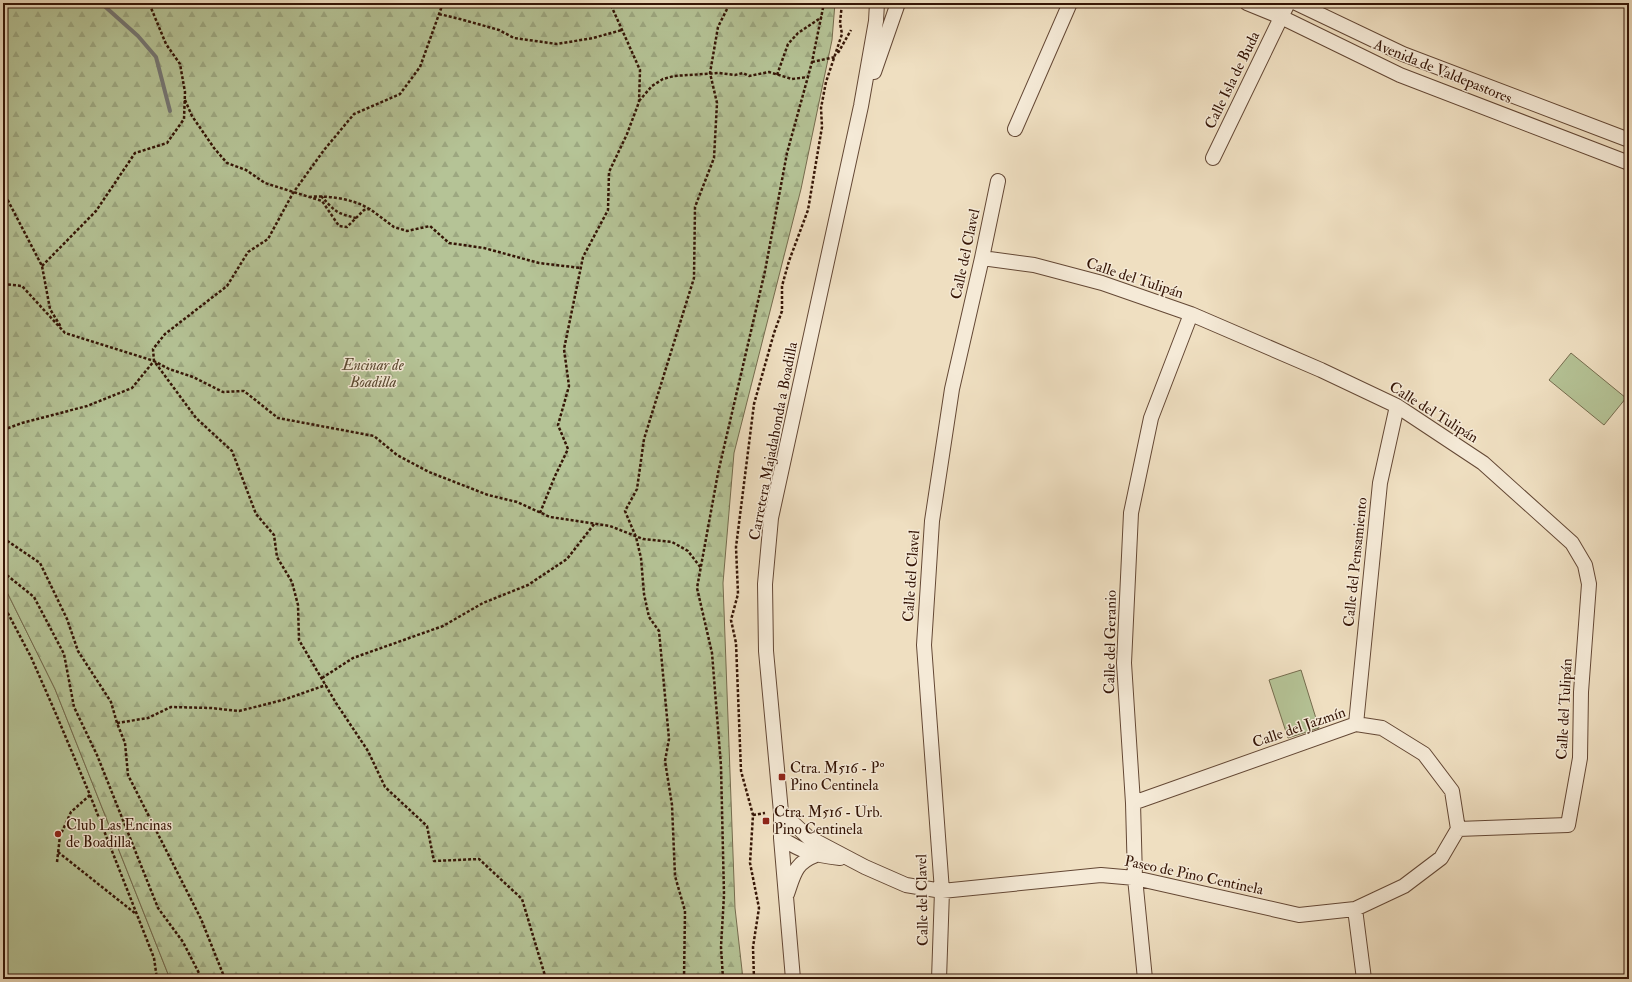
<svg xmlns="http://www.w3.org/2000/svg" width="1632" height="982" font-family="'IM FELL Double Pica',serif">
<style>
.grass{fill:#b5c396;stroke:#756c4e}
.forest{fill:url(#forest-firs);stroke:#756c4e}
.lines{fill:none;stroke-linecap:round;stroke-linejoin:round}
.stream{stroke:#757774;stroke-width:4}
.minor-casing{stroke:#644835;stroke-width:16}
.path{stroke:#351506;stroke-width:2.5;stroke-dasharray:3 2;stroke-linecap:butt}
.minor{stroke:#f5ead7;stroke-width:14}
.poi-dot{fill:#8f2418;stroke:#f5ead7;stroke-width:1.5}
.labels{text-anchor:middle;stroke-width:3;stroke-linejoin:round;paint-order:stroke}
.street-label{font-size:15px;fill:#351506;stroke:#f5ead7}
.park-label{font-size:15px;font-style:italic;fill:#5b4931;stroke:#f5ead7}
.poi-label{font-size:15px;fill:#351506;stroke:#f5ead7;text-anchor:start}
</style>
<defs>
<pattern id="forest-firs" width="22" height="20" patternUnits="userSpaceOnUse"><rect width="22" height="20" fill="#b5c396"/><path d="M5 1l3.5 6h-7zM16 11l3.5 6h-7z" fill="#9ca780"/></pattern>
</defs>
<rect width="100%" height="100%" fill="#efdfc1"/>
<filter id="stains"><feTurbulence type="fractalNoise" baseFrequency=".005" numOctaves="4"/><feColorMatrix values="0 0 0 0 .2 0 0 0 0 .09 0 0 0 0 .02 0 0 0 .5 -.17"/></filter>
<radialGradient id="worn" r=".72"><stop offset=".6" stop-color="#630" stop-opacity="0"/><stop offset="1" stop-color="#630" stop-opacity=".3"/></radialGradient>
<path class="grass" d="M 1571,353 L 1626,398 L 1604,425 L 1549,380 Z
M 3,584 L 55,689 L 170,979 L 3,979 Z
M 1301,670 L 1319,728 L 1288,738 L 1269,680 Z"/>
<path class="forest" d="M 3,3 L 835,3 L 832,40 L 801,189 L 734,453 L 723,583 L 735,908 L 743,979 L 170,979 L 55,689 L 3,584 Z"/>
<g class="lines">
<path class="stream" d="M 101,3 L 138,36 L 156,57 L 170,111"/>
<g class="minor-casing">
<path id="minor" d="M 1247,3 L 1281,17 L 1400,75 L 1629,163
M 1296,3 L 1403,54 L 1629,140
M 874,72 L 898,3
M 1015,129 L 1070,3
M 1213,158 L 1288,3
M 982,258 L 1034,265 L 1102,283 L 1191,314 L 1321,370 L 1397,406 L 1483,463 L 1572,543 L 1585,565 L 1589,584 L 1581,692 L 1580,758 L 1568,825 L 1458,829 L 1452,791 L 1424,754 L 1382,728 L 1356,724 L 1133,803
M 1356,724 L 1380,483 L 1397,406
M 781,812 L 808,837 L 865,867 L 906,885 L 942,891 L 1101,875 L 1135,878 L 1299,915 L 1355,909 L 1404,886 L 1441,858 L 1458,829
M 781,838 C 804,853 814,855 840,858
M 787,894 C 794,874 795,863 816,855
M 1355,909 L 1364,979
M 793,979 L 781,838 L 781,812 L 766,651 L 765,584 L 771,518 L 861,106 L 876,21 L 877,3
M 939,979 L 942,891 L 924,645 L 932,521 L 952,389 L 982,258 L 998,181
M 1145,979 L 1135,878 L 1133,803 L 1124,663 L 1131,513 L 1151,418 L 1191,314"/>
</g>
<path class="path" d="M 443,3 L 420,67 L 400,94 L 354,114 L 324,150 L 293,193 L 268,239 L 248,252 L 227,286 L 165,334 L 153,349 L 154,361 L 196,418 L 232,451 L 256,514 L 274,535 L 277,557 L 292,582 L 298,605 L 299,640 L 336,703 L 368,751 L 385,787 L 427,826 L 434,861 L 479,859 L 522,899 L 546,979
M 439,14 L 460,19 L 499,30 L 514,38 L 557,44 L 593,38 L 622,30
M 838,53 L 851,30
M 812,62 L 835,57
M 777,75 L 788,44 L 798,33 L 822,17
M 185,100 L 192,116 L 214,148 L 227,163 L 246,170 L 265,183 L 322,201 L 339,226 L 347,227 L 364,210 L 370,209 L 394,227 L 407,231 L 430,226 L 449,243 L 484,248 L 539,263 L 581,268
M 639,101 L 652,86 L 663,79 L 674,76 L 719,73 L 735,75 L 743,73 L 749,76 L 769,72 L 792,79 L 808,77
M 3,191 L 42,266 L 50,309 L 61,327
M 321,196 C 335,211 335,213 356,218
M 309,197 C 326,195 355,199 369,209
M 42,266 L 96,211 L 135,153 L 167,143 L 184,119 L 185,92 L 180,64 L 166,44 L 149,3
M 3,284 L 22,286 L 65,333 L 154,361
M 3,430 L 22,423 L 87,406 L 132,388 L 154,361 L 169,369 L 193,377 L 223,392 L 244,391 L 278,418 L 374,436 L 397,455 L 429,472 L 488,495 L 517,502 L 550,517 L 610,526 L 643,539 L 672,542 L 688,551 L 701,568
M 540,513 L 555,476 L 568,449 L 558,425 L 569,386 L 564,349 L 583,257 L 608,210 L 609,172 L 627,134 L 639,102 L 640,70 L 610,3
M 3,538 L 40,563 L 67,619 L 78,651 L 111,702 L 117,723 L 125,743 L 128,775 L 201,919 L 225,979
M 3,572 L 34,597 L 64,654 L 74,707 L 97,755 L 158,908 L 183,942 L 202,979
M 3,604 L 31,657 L 56,714 L 90,795 L 154,958 L 157,979
M 322,678 L 353,658 L 443,626 L 483,603 L 528,585 L 567,559 L 595,523
M 117,723 L 148,718 L 171,707 L 211,708 L 239,711 L 283,700 L 326,685
M 753,815 L 765,813
M 58,852 L 136,914
M 57,862 L 60,836 L 71,812 L 90,795
M 684,979 L 685,911 L 675,876 L 672,805 L 665,761 L 669,739 L 659,631 L 649,617 L 644,594 L 641,558 L 636,537 L 625,511 L 637,489 L 644,439 L 694,278 L 695,207 L 714,158 L 717,103 L 710,73 L 718,27 L 730,3
M 723,979 L 721,947 L 724,895 L 721,766 L 712,653 L 697,588 L 718,473 L 765,271 L 787,153 L 812,62 L 824,3
M 754,979 L 753,947 L 759,908 L 750,863 L 753,815 L 741,771 L 736,643 L 731,620 L 738,594 L 736,547 L 754,404 L 774,333 L 782,311 L 782,286 L 789,261 L 808,210 L 822,127 L 821,108 L 826,82 L 842,34 L 840,23 L 842,3"/>
<use href="#minor" class="minor"/>
</g>
<g class="poi-dot">
<rect x="778" y="773" width="8" height="8" rx="2"/>
<rect x="762" y="817" width="8" height="8" rx="2"/>
<circle cx="58" cy="834" r="4"/>
</g>
<g class="labels">
<g class="street-label">
<text transform="translate(1443 71) rotate(22)" y="5">Avenida de Valdepastores</text>
<text transform="translate(1232 80) rotate(-64)" y="5">Calle Isla de Buda</text>
<text transform="translate(965 254) rotate(-78)" y="5">Calle del Clavel</text>
<text transform="translate(1135 278) rotate(18)" y="5">Calle del Tulipán</text>
<text transform="translate(1434 412) rotate(32)" y="5">Calle del Tulipán</text>
<text transform="translate(773 441) rotate(-79)" y="5">Carretera Majadahonda a Boadilla</text>
<text transform="translate(1355 562) rotate(-84)" y="5">Calle del Pensamiento</text>
<text transform="translate(911 576) rotate(-86)" y="5">Calle del Clavel</text>
<text transform="translate(1110 642) rotate(-89)" y="5">Calle del Geranio</text>
<text transform="translate(1564 709) rotate(-87)" y="5">Calle del Tulipán</text>
<text transform="translate(1299 727) rotate(-19)" y="5">Calle del Jazmín</text>
<text transform="translate(1194 875) rotate(12)" y="5">Paseo de Pino Centinela</text>
<text transform="translate(922 900) rotate(-91)" y="5">Calle del Clavel</text>
</g>
<g class="park-label">
<text x="373" y="370">Encinar de<tspan x="373" dy="17">Boadilla</tspan></text>
</g>
<g class="poi-label">
<text x="790" y="773">Ctra. M516 - Pº<tspan x="790" dy="17">Pino Centinela</tspan></text>
<text x="774" y="817">Ctra. M516 - Urb.<tspan x="774" dy="17">Pino Centinela</tspan></text>
<text x="66" y="830">Club Las Encinas<tspan x="66" dy="17">de Boadilla</tspan></text>
</g>
</g>
<rect width="1632" height="982" fill="none" stroke="#efdfc1" stroke-width="16"/>
<rect x="4" y="4" width="1624" height="974" fill="none" stroke="#351506" stroke-width="2"/>
<rect x="8" y="8" width="1616" height="966" fill="none" stroke="#351506"/>
<rect width="100%" height="100%" filter="url(#stains)"/>
<rect width="100%" height="100%" fill="url(#worn)"/>
</svg>
